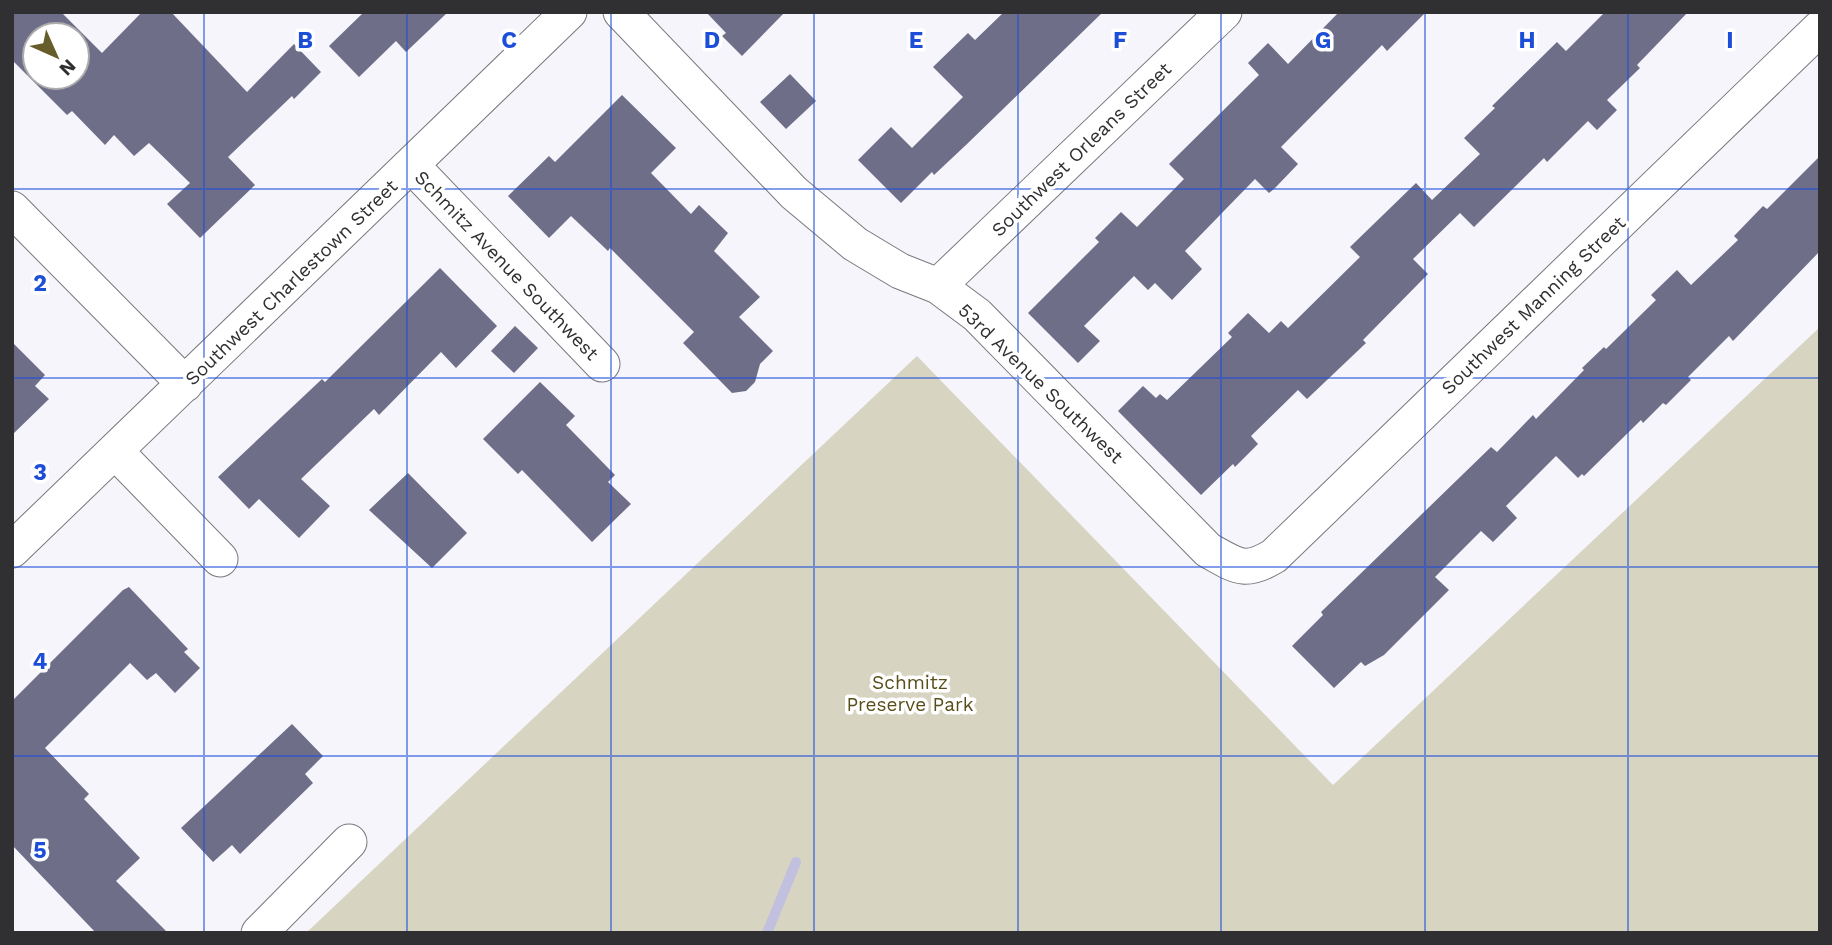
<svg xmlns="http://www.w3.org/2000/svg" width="1832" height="945" font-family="'Work Sans',sans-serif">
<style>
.green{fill:#d7d4c1}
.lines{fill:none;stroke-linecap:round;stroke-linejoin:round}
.stream{stroke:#c1c1df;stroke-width:10}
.building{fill:#6f6e89;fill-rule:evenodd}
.minor-casing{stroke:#78787d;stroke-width:37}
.minor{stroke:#fff;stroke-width:35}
.grid{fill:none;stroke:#1d4ed8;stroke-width:2;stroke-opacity:0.55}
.labels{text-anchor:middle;stroke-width:7;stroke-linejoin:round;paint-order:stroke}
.street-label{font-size:19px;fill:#303033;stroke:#fff}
.park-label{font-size:19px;fill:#584e1a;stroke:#fff}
.grid-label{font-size:23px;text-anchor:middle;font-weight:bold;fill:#1d4ed8;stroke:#fff;stroke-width:7;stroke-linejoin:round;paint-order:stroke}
</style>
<rect width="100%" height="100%" fill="#f5f5fb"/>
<path class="green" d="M 1820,327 L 1820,933 L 306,933 L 917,356 L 1333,785 Z"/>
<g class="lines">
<path class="stream" d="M 767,933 L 796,862"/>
</g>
<path class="building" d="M 12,12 L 61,12 L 102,53 L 142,12 L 171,12 L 247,92 L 294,44 L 321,72 L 294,99 L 292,96 L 228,157 L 255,185 L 200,238 L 167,204 L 190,183 L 149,143 L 134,156 L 114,135 L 105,145 L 72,111 L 67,115 L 12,60 ZM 35,35 L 77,35 L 77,77 L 35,77 Z
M 364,12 L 448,12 L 406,52 L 396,41 L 359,77 L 329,46 Z
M 706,12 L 785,12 L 742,56 L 722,36 L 726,33 Z
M 1004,12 L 1103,12 L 967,144 L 934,175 L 932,172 L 901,203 L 858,160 L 891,127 L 912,148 L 963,97 L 933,67 L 968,33 L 975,40 Z
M 1339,12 L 1426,12 L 1387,51 L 1382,45 L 1281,147 L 1298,164 L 1275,188 L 1269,193 L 1255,179 L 1185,251 L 1202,269 L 1172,300 L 1155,283 L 1148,290 L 1134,276 L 1084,326 L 1100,341 L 1078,363 L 1028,313 L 1099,242 L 1095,238 L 1121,212 L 1137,227 L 1184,179 L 1169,164 L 1259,75 L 1248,63 L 1268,43 L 1288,64 Z
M 1605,12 L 1688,12 L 1637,65 L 1640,68 L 1607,100 L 1617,110 L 1597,130 L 1588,121 L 1547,162 L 1544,158 L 1474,227 L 1460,213 L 1413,259 L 1428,274 L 1363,340 L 1366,343 L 1307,399 L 1298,390 L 1251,436 L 1258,444 L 1235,467 L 1233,464 L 1201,495 L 1118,411 L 1143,386 L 1156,398 L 1160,394 L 1167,400 L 1232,337 L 1228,333 L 1248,313 L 1269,333 L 1281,321 L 1288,328 L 1360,257 L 1350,247 L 1416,183 L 1432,200 L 1480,154 L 1464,138 L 1495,108 L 1492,106 L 1557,42 L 1566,51 Z
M 790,74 L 816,101 L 786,129 L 760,102 Z
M 622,95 L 676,148 L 651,173 L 691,214 L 699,205 L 728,233 L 714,251 L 760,297 L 739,317 L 773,351 L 760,364 L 755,382 L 746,391 L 732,393 L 683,343 L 694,332 L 610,248 L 608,251 L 571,216 L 549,238 L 508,196 L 549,156 L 555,162 Z
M 1820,156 L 1820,251 L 1733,341 L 1729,336 L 1688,377 L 1691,380 L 1666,405 L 1663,403 L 1643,423 L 1641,420 L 1584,476 L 1582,474 L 1578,478 L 1556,456 L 1506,506 L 1517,518 L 1493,542 L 1481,531 L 1435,577 L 1449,590 L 1384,655 L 1365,666 L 1361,662 L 1334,688 L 1292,646 L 1323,615 L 1321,612 L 1491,447 L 1497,452 L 1533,415 L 1536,419 L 1584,370 L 1582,368 L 1604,347 L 1606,349 L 1656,300 L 1651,295 L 1677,270 L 1691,285 L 1738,240 L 1734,236 L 1763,206 L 1767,209 Z
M 440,268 L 497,326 L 456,368 L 441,352 L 379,415 L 374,409 L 301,479 L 330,506 L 299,538 L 259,499 L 249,509 L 218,477 L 322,379 L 325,382 Z
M 515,326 L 538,348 L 514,373 L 491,351 Z
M 12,342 L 45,375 L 35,386 L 49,399 L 12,435 Z
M 540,382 L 575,416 L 566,425 L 615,475 L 608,482 L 631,504 L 592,542 L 522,470 L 518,474 L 483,439 Z
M 408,473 L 467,533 L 432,568 L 369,510 Z
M 129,587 L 188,649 L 184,652 L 200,668 L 175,693 L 156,673 L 147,680 L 130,663 L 45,748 L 89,794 L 84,799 L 140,858 L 116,881 L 168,933 L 96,933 L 12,845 L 12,701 L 123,590 Z
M 292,724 L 323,756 L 305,774 L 313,783 L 240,854 L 232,845 L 213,862 L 181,828 Z"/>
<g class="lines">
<g class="minor-casing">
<path id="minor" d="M 621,12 L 794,193 L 855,244 L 900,271 L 938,286 L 977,315 L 1208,550 C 1237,566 1244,574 1274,556 L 1820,28
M 412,166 L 602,364
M 12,209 L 185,384
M 938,286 L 1224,12
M 115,451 L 220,559
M 12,550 L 569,12
M 259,933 L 349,842"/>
</g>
<use href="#minor" class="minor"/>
</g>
<path class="grid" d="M 204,12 L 204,933M 407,12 L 407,933M 611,12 L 611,933M 814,12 L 814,933M 1018,12 L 1018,933M 1221,12 L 1221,933M 1425,12 L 1425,933M 1628,12 L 1628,933M 12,189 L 1820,189M 12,378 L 1820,378M 12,567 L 1820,567M 12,756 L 1820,756"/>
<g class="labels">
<g class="street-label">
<text transform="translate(1081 149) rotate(-44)" y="7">Southwest Orleans Street</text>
<text transform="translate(507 265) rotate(46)" y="7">Schmitz Avenue Southwest</text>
<text transform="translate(291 282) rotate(-44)" y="7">Southwest Charlestown Street</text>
<text transform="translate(1533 305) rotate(-44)" y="7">Southwest Manning Street</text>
<text transform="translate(1041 383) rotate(44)" y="7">53rd Avenue Southwest</text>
</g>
<g class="park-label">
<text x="910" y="689">Schmitz<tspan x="910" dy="22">Preserve Park</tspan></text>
</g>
</g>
<g class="grid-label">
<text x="305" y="48">B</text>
<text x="509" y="48">C</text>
<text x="712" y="48">D</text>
<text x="916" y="48">E</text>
<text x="1120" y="48">F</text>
<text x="1323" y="48">G</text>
<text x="1527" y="48">H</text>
<text x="1730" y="48">I</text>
<text x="40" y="291">2</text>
<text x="40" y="480">3</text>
<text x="40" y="669">4</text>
<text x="40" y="858">5</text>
</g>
<rect width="1832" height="945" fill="none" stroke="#303033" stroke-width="28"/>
<g transform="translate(56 56) rotate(135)"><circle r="33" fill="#ffffff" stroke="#acacad" stroke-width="2"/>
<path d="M0-5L12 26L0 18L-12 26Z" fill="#675d2a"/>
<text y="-10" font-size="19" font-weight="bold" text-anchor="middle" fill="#303033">N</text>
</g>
</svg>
